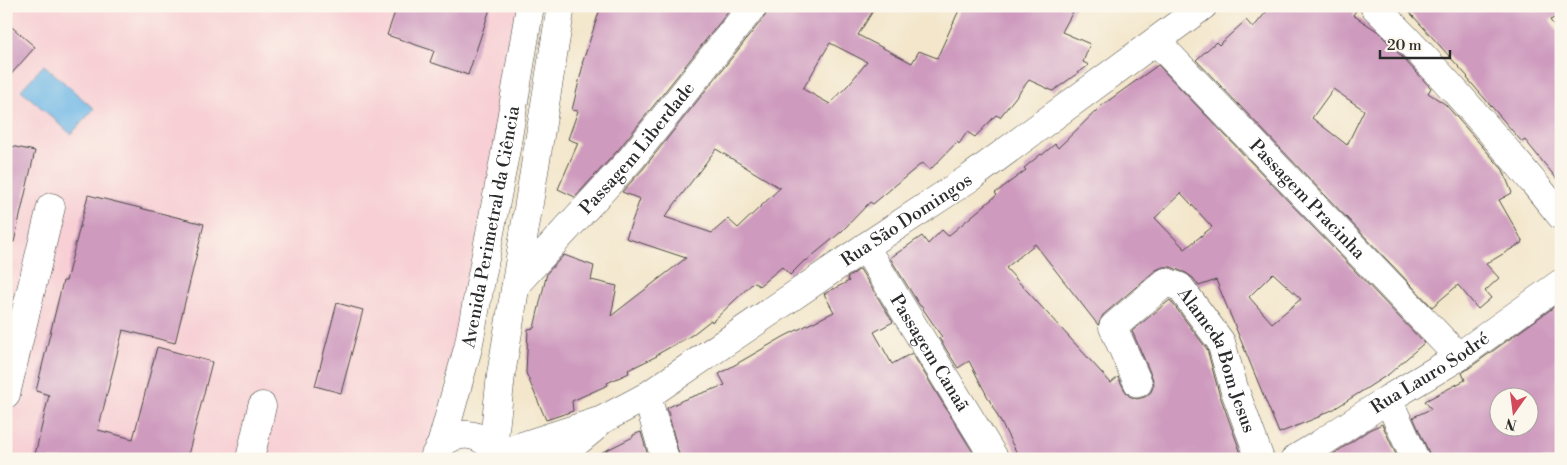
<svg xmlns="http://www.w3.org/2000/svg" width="1567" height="465" font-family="'Libre Bodoni',serif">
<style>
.built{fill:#f7cfd4}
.water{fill:#6eb7e6;stroke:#4c7188}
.building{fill:#ce9abe;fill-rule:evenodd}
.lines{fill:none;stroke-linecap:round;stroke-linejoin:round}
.minor-casing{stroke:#494743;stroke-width:29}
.major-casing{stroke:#494743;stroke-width:29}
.minor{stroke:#fff;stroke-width:28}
.major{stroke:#fff;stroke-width:28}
.labels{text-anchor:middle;stroke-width:4.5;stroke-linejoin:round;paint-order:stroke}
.street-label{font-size:18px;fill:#2b2b2b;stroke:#fbf7ec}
</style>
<rect width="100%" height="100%" fill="#fbf7ec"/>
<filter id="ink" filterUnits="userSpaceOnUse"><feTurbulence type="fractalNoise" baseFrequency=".02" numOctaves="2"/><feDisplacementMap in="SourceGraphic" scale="10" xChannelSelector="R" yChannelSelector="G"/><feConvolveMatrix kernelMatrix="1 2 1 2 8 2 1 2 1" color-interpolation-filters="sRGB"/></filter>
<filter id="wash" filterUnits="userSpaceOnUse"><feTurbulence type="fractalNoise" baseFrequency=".0096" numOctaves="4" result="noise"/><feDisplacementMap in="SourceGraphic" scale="20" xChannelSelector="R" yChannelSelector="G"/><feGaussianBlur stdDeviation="1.12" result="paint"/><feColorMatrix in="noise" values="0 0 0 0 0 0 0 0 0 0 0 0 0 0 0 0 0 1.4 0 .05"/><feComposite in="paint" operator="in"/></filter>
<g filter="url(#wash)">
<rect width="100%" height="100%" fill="#f3e6cb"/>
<path class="built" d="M 6,6 L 519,6 L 504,107 L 429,459 L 6,459 Z"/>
<path class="water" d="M 44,65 L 94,109 L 71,134 L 21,90 Z"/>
<g id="blocks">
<path class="building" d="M 397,6 L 491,6 L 468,75 L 430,62 L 434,51 L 387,35 Z
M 601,6 L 733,6 L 619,149 L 575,197 L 558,189 L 578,143 L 568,139 L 578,111 L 572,110 L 583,65 L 582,64 Z
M 768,6 L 876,6 L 858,35 L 912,63 L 919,51 L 937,58 L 961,6 L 1076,6 L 1062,32 L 1090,44 L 1083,62 L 1089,65 L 1053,91 L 1029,80 L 1000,117 L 996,115 L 975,137 L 967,132 L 959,144 L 957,142 L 930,170 L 922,163 L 873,204 L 870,202 L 841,232 L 806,261 L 805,260 L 790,275 L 782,267 L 759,286 L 754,282 L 712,322 L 711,320 L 692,335 L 656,355 L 657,356 L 628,370 L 629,373 L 607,383 L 608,385 L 572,401 L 573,411 L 546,420 L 526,373 L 528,329 L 534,328 L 547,273 L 564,255 L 594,266 L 591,280 L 617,286 L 611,316 L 686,258 L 626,238 L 640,199 L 622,192 L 643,169 L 765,16 ZM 830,43 L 867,62 L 849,84 L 830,104 L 803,89 ZM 716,149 L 780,188 L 738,228 L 728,219 L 712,233 L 665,217 Z
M 1271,6 L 1359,6 L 1353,15 L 1377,31 L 1388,42 L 1431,88 L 1428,93 L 1445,104 L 1503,170 L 1512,193 L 1499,200 L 1523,242 L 1486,264 L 1499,278 L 1485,291 L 1491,298 L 1478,309 L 1458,285 L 1432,307 L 1196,60 L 1216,42 L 1219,45 L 1246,20 L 1253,28 ZM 1333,89 L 1364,110 L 1347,145 L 1312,118 Z
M 1404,6 L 1561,6 L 1561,15 L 1550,20 L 1561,36 L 1561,184 L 1525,140 L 1522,142 L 1467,78 L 1468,77 Z
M 6,22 L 35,47 L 6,80 Z
M 1158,65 L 1424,343 L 1389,374 L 1334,409 L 1321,415 L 1321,416 L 1279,433 L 1216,280 L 1199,286 L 1193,278 L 1186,273 L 1171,267 L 1163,267 L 1156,270 L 1103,315 L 1098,325 L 1035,244 L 1006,268 L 1111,383 L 1118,377 L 1124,389 L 1129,396 L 1137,399 L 1145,397 L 1151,392 L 1154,384 L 1152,377 L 1132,331 L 1170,300 L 1207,349 L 1219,393 L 1243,459 L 1020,459 L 969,361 L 958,368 L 939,338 L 942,337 L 921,306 L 920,306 L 890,258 L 922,236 L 928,244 L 942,230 L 948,236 L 997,195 L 995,193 L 1026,170 L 1024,168 L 1041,154 L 1042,155 L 1055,144 L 1058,148 L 1101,106 ZM 1181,193 L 1212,227 L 1185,249 L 1155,218 ZM 1273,273 L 1301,299 L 1272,323 L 1249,297 Z
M 6,145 L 35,151 L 14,242 L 6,241 Z
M 88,195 L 204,224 L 175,343 L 123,330 L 98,430 L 133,439 L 157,347 L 212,362 L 187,459 L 34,459 L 49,395 L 36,391 L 63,281 L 66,281 Z
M 860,269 L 893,322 L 874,332 L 892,364 L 912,353 L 977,459 L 680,459 L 667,408 L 683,400 L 725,385 L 719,374 L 785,336 L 834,312 L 824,294 L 849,281 L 847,278 Z
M 1561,302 L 1561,459 L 1430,459 L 1429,453 L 1413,417 L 1431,409 L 1425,401 L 1465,380 L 1462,373 ZM 1500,398 L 1530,398 L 1530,428 L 1500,428 Z
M 337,303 L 363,310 L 341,393 L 315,386 Z
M 1382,424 L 1398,459 L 1326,459 L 1369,430 Z
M 641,432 L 649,459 L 589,459 L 633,437 L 633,435 Z"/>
</g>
</g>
<g filter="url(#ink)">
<use href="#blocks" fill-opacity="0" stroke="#494743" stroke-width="1"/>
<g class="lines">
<g class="minor-casing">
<g id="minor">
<path d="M 1374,6 C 1441,72 1502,143 1561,216"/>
<path id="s1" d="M 1156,41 L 1459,357"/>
<path id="s2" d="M 865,247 L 995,459"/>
<path id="s3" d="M 516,284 L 631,159 L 753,6"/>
<path id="s4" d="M 1138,383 L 1113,327 L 1166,282 L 1180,287 L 1221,342 L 1234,388 L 1260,459"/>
<path d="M 6,394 L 51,207"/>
<path d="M 647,396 L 665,459"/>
<path d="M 1388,399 L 1415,459"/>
<path id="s5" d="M 497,454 L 602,420 L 647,396 L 865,247 L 971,177 L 1203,6"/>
<path d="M 250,459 L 262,406"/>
<path d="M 553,459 L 566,451 L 594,428"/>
<path id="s6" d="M 1295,459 L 1320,444 L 1388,399 L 1455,359 L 1561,283"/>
</g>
</g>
<g class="major-casing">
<g id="major">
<path id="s7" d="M 441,445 L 468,348 L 506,149 L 530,6"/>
<path d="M 493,448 L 501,375 L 561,6"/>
<path d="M 435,455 C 449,425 487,430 499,459"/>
</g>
</g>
<use href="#minor" class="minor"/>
<use href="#major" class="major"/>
</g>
</g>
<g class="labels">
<g class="street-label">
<text dy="6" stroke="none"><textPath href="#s3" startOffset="182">Passagem Liberdade</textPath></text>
<text dy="6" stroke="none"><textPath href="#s1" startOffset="219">Passagem Pracinha</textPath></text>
<text dy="6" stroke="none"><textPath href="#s5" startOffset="475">Rua São Domingos</textPath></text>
<text dy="6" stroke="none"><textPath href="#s7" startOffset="224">Avenida Perimetral da Ciência</textPath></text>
<text dy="6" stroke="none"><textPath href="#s2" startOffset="124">Passagem Canaã</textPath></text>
<text dy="6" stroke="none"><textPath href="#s4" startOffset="229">Alameda Bom Jesus</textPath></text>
<text dy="6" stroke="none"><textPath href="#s6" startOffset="160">Rua Lauro Sodré</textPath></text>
</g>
</g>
<rect width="1567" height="465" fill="none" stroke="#fbf7ec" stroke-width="25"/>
<g transform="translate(1514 412) rotate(194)"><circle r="24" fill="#fbf7ec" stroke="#a8a59f"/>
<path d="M0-4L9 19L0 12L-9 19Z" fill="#d1495b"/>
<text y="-8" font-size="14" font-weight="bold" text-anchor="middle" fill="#2b2b2b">N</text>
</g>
<path d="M1380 50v8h70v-8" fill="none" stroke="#2b2b2b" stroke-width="2.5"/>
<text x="1387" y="50" font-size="15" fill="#2b2b2b" stroke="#fbf7ec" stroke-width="4" paint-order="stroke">20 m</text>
</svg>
